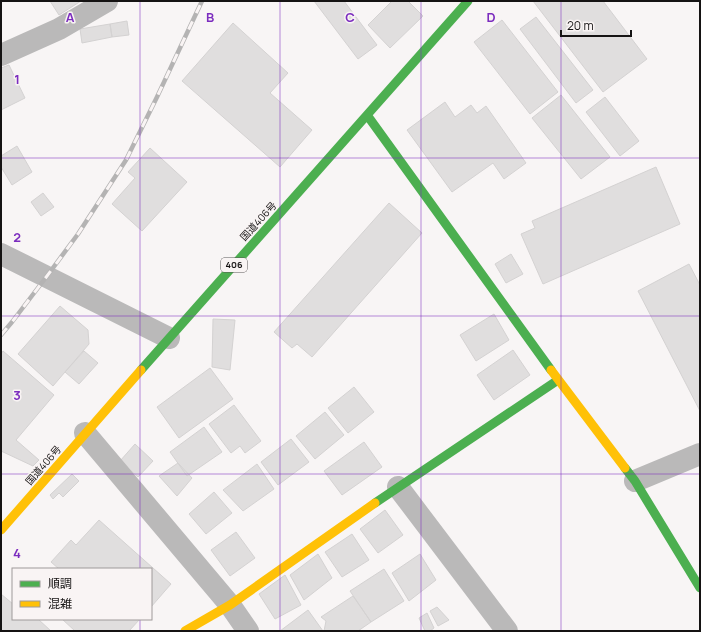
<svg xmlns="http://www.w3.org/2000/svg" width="701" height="632" font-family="Manrope,'Noto Sans JP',sans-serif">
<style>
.building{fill:#e0dede;stroke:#d4d2d2}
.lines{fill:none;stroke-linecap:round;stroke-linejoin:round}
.street{stroke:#bab9b9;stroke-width:22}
.fast{stroke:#4caf50;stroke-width:9}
.slow{stroke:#ffc107;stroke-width:9}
.rail-casing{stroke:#b4b3b3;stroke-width:4.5}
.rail{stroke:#f9f4f4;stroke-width:3;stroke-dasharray:9;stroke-linecap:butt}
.grid{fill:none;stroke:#7b2cbf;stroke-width:1;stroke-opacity:0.55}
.labels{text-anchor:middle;stroke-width:3;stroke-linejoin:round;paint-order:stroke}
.shield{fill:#f9f4f4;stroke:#595656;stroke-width:1}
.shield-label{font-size:9px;font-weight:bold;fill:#151313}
.street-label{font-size:10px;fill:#151313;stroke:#f9f4f4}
.grid-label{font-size:13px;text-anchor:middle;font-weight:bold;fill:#7b2cbf;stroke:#f9f4f4;stroke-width:3;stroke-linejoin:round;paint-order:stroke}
</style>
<rect width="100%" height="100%" fill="#f8f5f5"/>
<path class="building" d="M 50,1 L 81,1 L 59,15 Z
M 314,1 L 344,1 L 377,45 L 358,59 Z
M 392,1 L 408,1 L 423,16 L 390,48 L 368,25 Z
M 533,1 L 603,1 L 647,59 L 603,92 Z
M 536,17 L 593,90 L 576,103 L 520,29 Z
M 502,20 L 558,92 L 530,114 L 474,42 Z
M 127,21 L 129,35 L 112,37 L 110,24 Z
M 233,23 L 288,73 L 270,93 L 312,130 L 280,167 L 182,81 Z
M 110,24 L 112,37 L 82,43 L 80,29 Z
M 9,65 L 25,98 L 1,110 L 1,68 Z
M 561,95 L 610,157 L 581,179 L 532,118 Z
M 605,97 L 639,141 L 620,156 L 586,112 Z
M 445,102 L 455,117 L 471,105 L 477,113 L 486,106 L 526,163 L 504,179 L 493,163 L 452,192 L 407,130 Z
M 17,146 L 32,172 L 12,185 L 1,167 L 1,156 Z
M 150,148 L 187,182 L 142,231 L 112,204 L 135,178 L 128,172 Z
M 656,167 L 680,224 L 543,284 L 521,234 L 535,228 L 532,221 Z
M 43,193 L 54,207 L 41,216 L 31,202 Z
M 389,203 L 422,233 L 312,357 L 297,344 L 292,348 L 274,332 Z
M 511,254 L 523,274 L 506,283 L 495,264 Z
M 689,264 L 700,285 L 700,411 L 638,291 Z
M 60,306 L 88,330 L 89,344 L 53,386 L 18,354 Z
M 494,314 L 509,340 L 476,361 L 460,335 Z
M 213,319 L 235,320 L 230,370 L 212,367 Z
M 513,350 L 530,375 L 494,400 L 477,375 Z
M 3,351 L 54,395 L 16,440 L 39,460 L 33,466 L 1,451 L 1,354 Z
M 84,351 L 98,363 L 79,384 L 65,372 Z
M 210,368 L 233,399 L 179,438 L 157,407 Z
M 354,387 L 374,412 L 348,433 L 328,408 Z
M 234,405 L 261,441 L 245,453 L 240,446 L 231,453 L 209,424 Z
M 325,412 L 344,435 L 315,459 L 296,436 Z
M 204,427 L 222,452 L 187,476 L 170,452 Z
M 291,439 L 309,462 L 278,485 L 261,462 Z
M 364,442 L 382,467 L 342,495 L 324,471 Z
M 135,444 L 153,461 L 138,477 L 120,461 Z
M 178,463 L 192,478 L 177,496 L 159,476 Z
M 257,464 L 274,489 L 243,511 L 223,490 Z
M 72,474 L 79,481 L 63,497 L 59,493 L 53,499 L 50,495 Z
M 214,492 L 232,513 L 206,534 L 189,514 Z
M 385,510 L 403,535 L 378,553 L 360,529 Z
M 99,520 L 171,584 L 151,607 L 151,569 L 59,569 L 51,562 L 71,540 L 76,545 Z
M 236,532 L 255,558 L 230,576 L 211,550 Z
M 352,534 L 369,560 L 342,577 L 325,552 Z
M 318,554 L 332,578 L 304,600 L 290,575 Z
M 420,554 L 436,580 L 409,601 L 392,573 Z
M 384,569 L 404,601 L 371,622 L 350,591 Z
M 285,575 L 301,605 L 275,619 L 259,594 Z
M 1,594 L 13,604 L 13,619 L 38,619 L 51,631 L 1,631 Z
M 353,596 L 371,622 L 358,631 L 324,631 L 326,621 L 321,617 Z
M 437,607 L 449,620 L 438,626 L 430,611 Z
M 308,610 L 323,631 L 280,631 Z
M 427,613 L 434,628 L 430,631 L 425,631 L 419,618 Z
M 62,619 L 140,619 L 129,631 L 101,631 L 100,630 L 99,631 L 75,631 Z"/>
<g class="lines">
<path class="street" d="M 1,55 L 59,29 L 107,1
M 1,254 L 169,338
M 85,433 L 230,605 L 248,631
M 635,481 L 700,454
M 398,487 L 507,631"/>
<path class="fast" d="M 367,115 L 551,370
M 141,370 L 468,1
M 625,468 L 635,481 L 700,588
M 375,503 L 558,380"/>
<path class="slow" d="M 551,370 L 625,468
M 1,530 L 141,370
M 185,631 L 230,605 L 375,503"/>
<g class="rail-casing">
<path id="rail" d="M 1,335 L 12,322 L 47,276 L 78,234 L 126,160 L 157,97 L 202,1"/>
</g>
<use href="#rail" class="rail"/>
</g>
<path class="grid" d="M 140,1 L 140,569M 280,1 L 280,631M 421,1 L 421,631M 561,1 L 561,631M 1,158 L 700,158M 1,316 L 700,316M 1,474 L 700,474M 140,619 L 140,631"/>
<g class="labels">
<rect class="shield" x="221" y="258" width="26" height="14" rx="3"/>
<g class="shield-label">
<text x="234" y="268">406</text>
</g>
<g class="street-label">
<text transform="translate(258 221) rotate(-48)" y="4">国道406号</text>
<text transform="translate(43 465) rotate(-49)" y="4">国道406号</text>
</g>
</g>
<g class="grid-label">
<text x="70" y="22">A</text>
<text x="210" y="22">B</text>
<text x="350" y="22">C</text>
<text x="491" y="22">D</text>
<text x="17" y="84">1</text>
<text x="17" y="242">2</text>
<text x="17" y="400">3</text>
<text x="17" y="558">4</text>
</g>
<rect width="701" height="632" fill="none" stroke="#151313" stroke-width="4"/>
<rect x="12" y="568" width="140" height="52" fill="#f9f4f4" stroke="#9e9a9a"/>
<rect x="20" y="581" width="20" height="6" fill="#4caf50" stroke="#9e9a9a"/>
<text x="48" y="588" font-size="12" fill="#151313">順調</text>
<rect x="20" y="601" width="20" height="6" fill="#ffc107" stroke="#9e9a9a"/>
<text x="48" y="608" font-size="12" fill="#151313">混雑</text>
<path d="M561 30v6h70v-6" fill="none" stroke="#151313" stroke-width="2"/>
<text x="567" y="30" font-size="12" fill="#151313" stroke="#f9f4f4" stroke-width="3" paint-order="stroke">20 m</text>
</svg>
